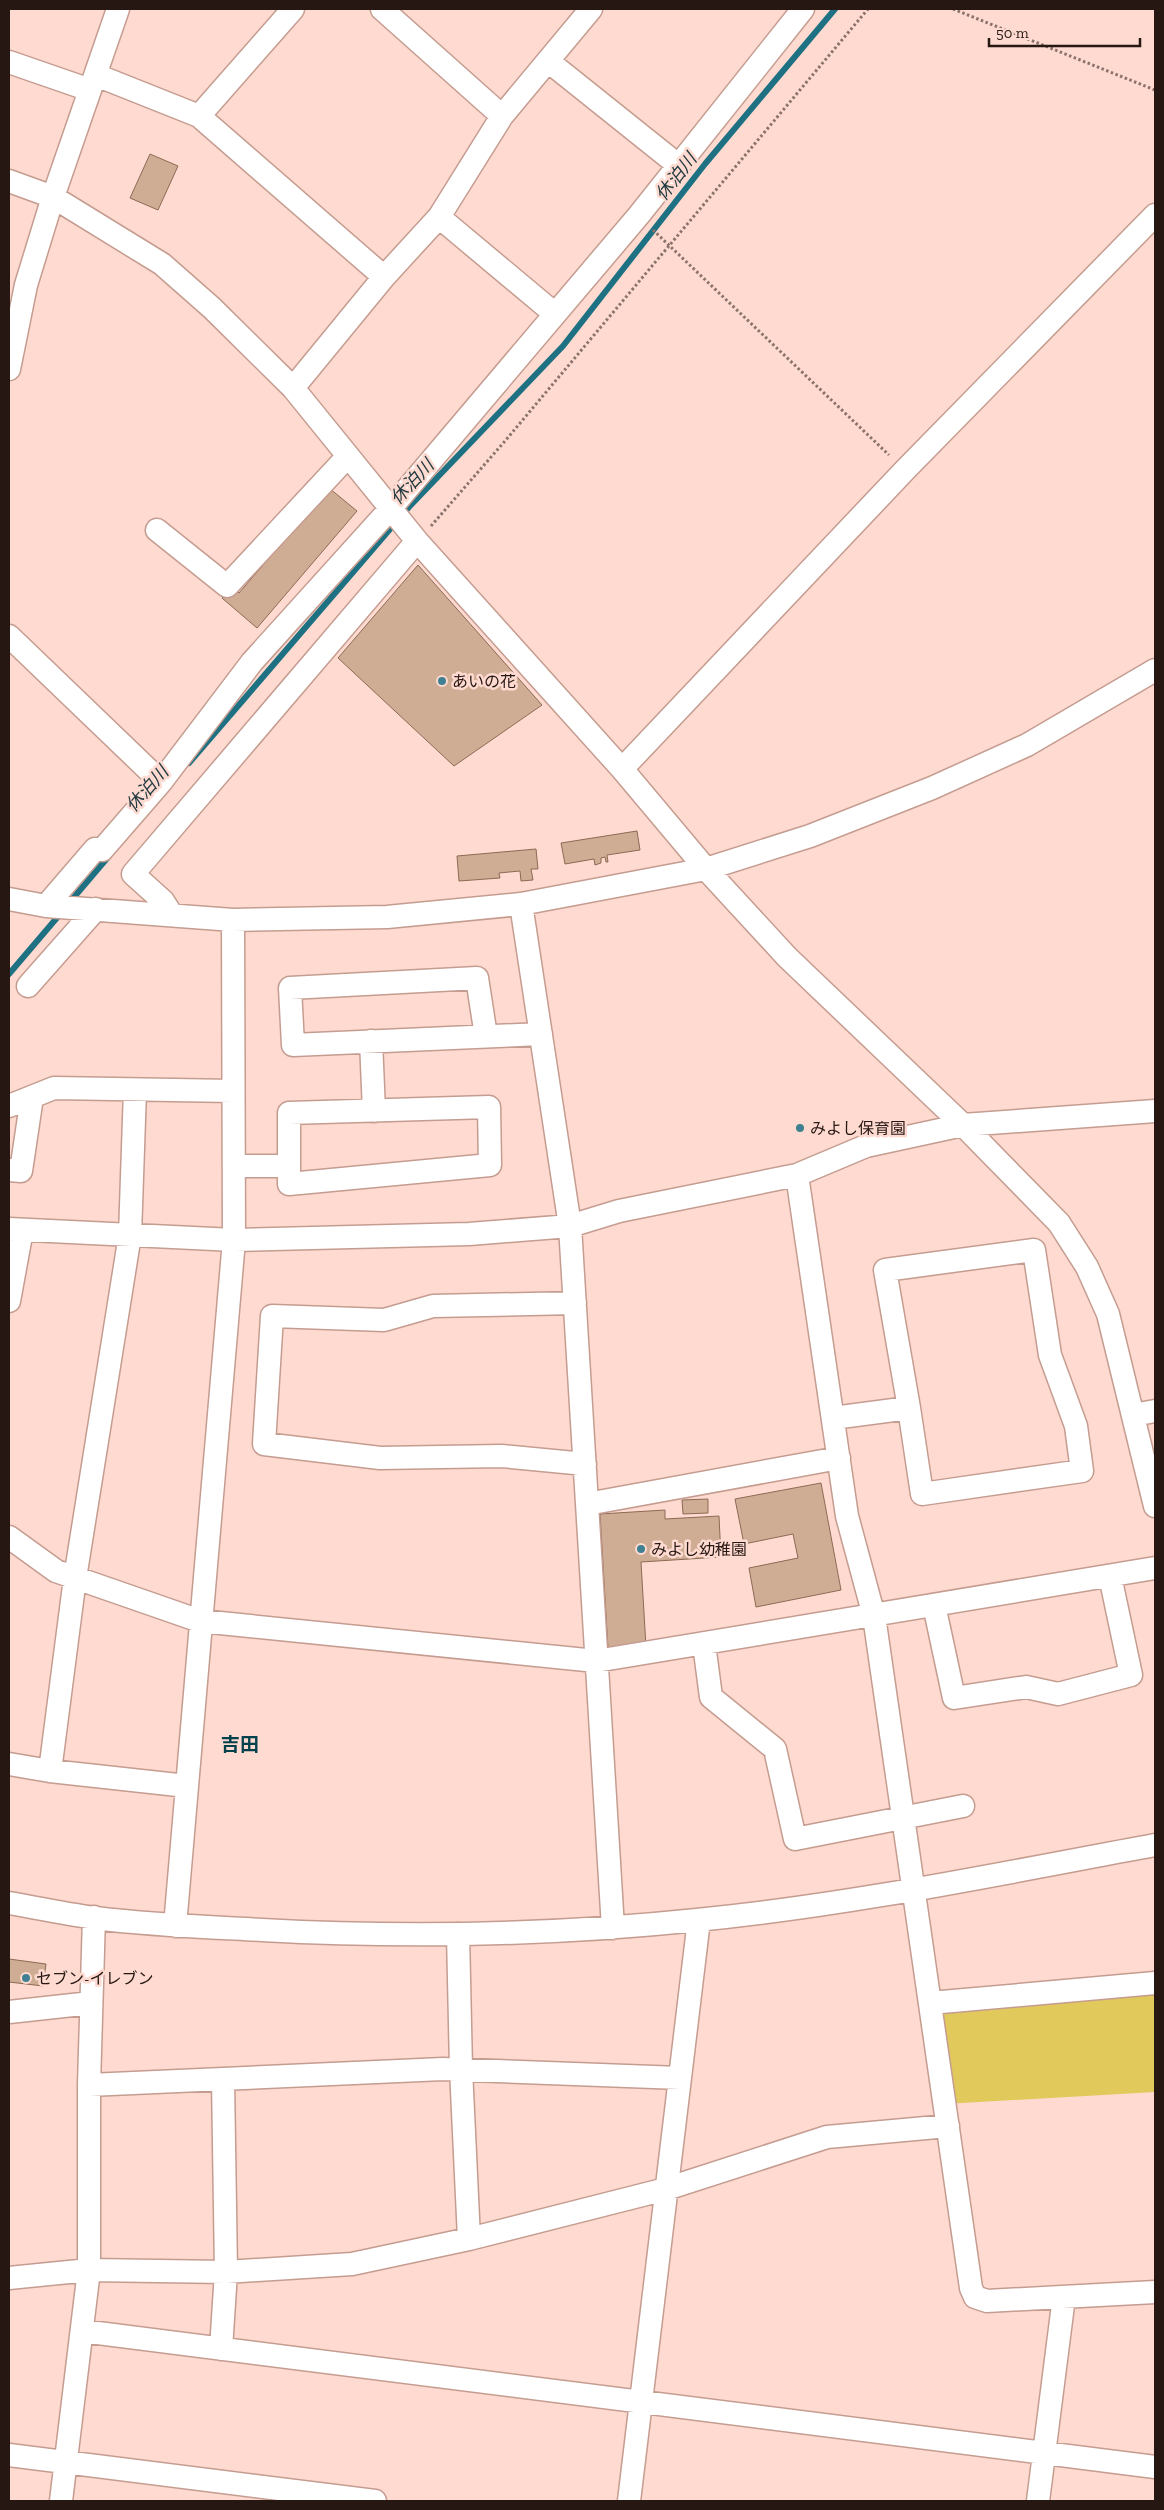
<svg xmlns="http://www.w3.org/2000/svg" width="1164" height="2510" font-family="'Zilla Slab','Noto Sans JP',serif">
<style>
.green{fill:#e2c95c}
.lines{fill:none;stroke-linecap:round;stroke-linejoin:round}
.stream{stroke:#1e7182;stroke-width:6}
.building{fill:#cfad94;stroke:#8b6b55}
.minor-casing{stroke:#c59c90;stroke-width:25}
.path{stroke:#8b726c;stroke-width:3;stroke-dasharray:2.5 2.5;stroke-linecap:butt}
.minor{stroke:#fff;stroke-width:22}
.poi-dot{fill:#3f8192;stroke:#fedad0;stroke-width:2}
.labels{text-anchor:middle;stroke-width:5;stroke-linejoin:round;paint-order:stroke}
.poi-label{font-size:16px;fill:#261713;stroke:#fedad0;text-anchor:start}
.water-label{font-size:18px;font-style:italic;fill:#213a40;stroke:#fedad0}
.quarter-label{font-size:19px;font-weight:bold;fill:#03414d;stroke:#fedad0}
</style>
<rect width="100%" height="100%" fill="#fedad0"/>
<path class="green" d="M 1155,1983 L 1155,2092 L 944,2104 L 930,2003 Z"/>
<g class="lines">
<path class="stream" d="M 189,763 L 409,507 L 563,346 L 705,164 L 835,9
M 69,903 L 109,856
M 9,974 L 61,913"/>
</g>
<path class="building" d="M 150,154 L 178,166 L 158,210 L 130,198 Z
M 329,488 L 357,511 L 257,628 L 222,598 L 232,587 L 239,593 Z
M 418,565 L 542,705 L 454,766 L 338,658 Z
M 637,831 L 640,850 L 607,855 L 608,862 L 606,862 L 605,857 L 601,858 L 601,863 L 595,865 L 594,859 L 565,864 L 561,843 Z
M 536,849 L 538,869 L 531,869 L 533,880 L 521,881 L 520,871 L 499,873 L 500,878 L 459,881 L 457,856 Z
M 821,1483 L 841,1590 L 756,1607 L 749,1568 L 798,1558 L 793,1534 L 744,1544 L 735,1499 Z
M 708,1499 L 708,1513 L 683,1514 L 682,1500 Z
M 665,1510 L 665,1519 L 719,1516 L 721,1557 L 641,1562 L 646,1647 L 608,1649 L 600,1514 Z
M 9,1959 L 46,1964 L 43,1986 L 9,1982 Z"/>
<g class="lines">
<g class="minor-casing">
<path id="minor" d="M 382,9 L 502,116
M 548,61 L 678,165
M 9,62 L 90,90
M 96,75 L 199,116 L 384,277
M 199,116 L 293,9
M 9,181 L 53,197 L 162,264 L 212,308 L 293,388 L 417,541 L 622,769 L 706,869 L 787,957 L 963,1125 L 1059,1223 L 1087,1267 L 1108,1314 L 1155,1506
M 439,217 L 555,314
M 9,369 L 26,285 L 53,197 L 118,9
M 293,388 L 384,277 L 439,217 L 502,116 L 591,9
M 157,530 L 227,586 L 348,456
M 9,636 L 161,782
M 622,769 L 905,470 L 1155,215
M 9,899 L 46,906 L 233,920 L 387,917 L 521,904 L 706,869 L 810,836 L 932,788 L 1027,745 L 1155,670
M 521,904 L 570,1226 L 613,1928
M 46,906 L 95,849 L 102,850 L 161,782 L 252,662 L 391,508 L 639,215 L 803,9
M 172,915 L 163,901 L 133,874 L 417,541
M 28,986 L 96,909
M 486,1036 L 477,978 L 290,988 L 293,1045 L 541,1034
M 371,1041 L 374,1111
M 9,1106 L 54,1088 L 233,1091
M 234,1166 L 289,1166 L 289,1113 L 489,1107 L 490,1165 L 289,1184 L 289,1166
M 9,1170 L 21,1171 L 32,1097
M 797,1175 L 847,1516 L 874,1616 L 971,2288 L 975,2297 L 987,2301 L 1155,2292
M 9,1229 L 234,1240 L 469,1234 L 570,1226 L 619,1211 L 797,1175 L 866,1146 L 963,1125 L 1155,1111
M 9,1301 L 22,1230
M 575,1303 L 433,1306 L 384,1320 L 272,1316 L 264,1444 L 380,1458 L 502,1456 L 585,1464
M 1133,1415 L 1155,1411
M 833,1418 L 909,1408 L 885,1270 L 1034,1250 L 1050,1355 L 1076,1426 L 1082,1471 L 922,1494 L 909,1408
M 587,1504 L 839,1458
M 9,1537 L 56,1571 L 200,1621 L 596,1661 L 1155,1568
M 934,1605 L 954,1698 L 1026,1687 L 1058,1694 L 1131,1675 L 1110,1576
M 704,1644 L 711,1697 L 775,1749 L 795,1839 L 963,1806
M 9,1764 L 50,1771 L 187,1786
M 50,1771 L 75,1578 L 130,1235 L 135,1090
M 9,1903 C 37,1908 66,1914 95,1918 C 150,1925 206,1927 262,1930 C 407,1938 553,1935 697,1920 C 851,1905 1003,1873 1155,1845
M 175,1926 L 234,1240 L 233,920
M 458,1934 L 461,2069 L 469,2239
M 930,2003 L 1155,1983
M 9,2012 L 91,2003
M 89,2085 L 443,2069 L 680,2078
M 9,2278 L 89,2270 L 226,2272 L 352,2264 L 469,2239 L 666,2189 L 827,2137 L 948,2126
M 82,2331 L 1155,2467
M 221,2349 L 226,2272 L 223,2079
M 9,2455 L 375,2501
M 61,2501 L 89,2270 L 89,2085 L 94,1917
M 629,2501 L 699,1920
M 1038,2501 L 1064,2297"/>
</g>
<path class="path" d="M 953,9 L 1155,90
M 653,230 L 889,455
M 431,526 L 505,441 L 868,9"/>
<use href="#minor" class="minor"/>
</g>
<g class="poi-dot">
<circle cx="442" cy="681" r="5"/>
<circle cx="800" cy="1128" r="5"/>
<circle cx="641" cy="1549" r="5"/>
<circle cx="26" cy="1978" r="5"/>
</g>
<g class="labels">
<g class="poi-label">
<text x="452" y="687">あいの花</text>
<text x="810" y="1134">みよし保育園</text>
<text x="651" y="1555">みよし幼稚園</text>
<text x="36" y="1984">セブン-イレブン</text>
</g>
<g class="water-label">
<text transform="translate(676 177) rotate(-52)" y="6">休泊川</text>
<text transform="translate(412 482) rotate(-47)" y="6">休泊川</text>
<text transform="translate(147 789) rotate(-49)" y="6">休泊川</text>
</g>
<g class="quarter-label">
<text x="240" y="1751">吉田</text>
</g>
</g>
<rect width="1164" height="2510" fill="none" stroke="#261713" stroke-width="20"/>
<path d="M989 38v8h151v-8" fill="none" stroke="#261713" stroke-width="2.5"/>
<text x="996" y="38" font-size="15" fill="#261713" stroke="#fedad0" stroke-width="4" paint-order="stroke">50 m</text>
</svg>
